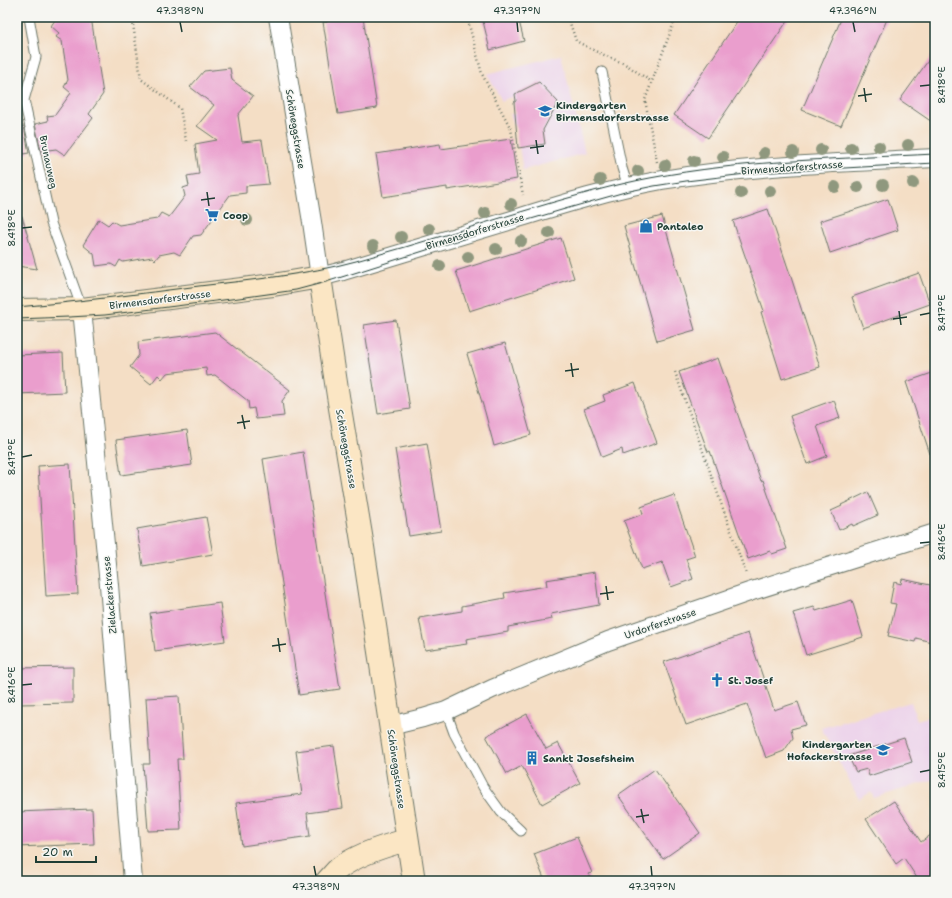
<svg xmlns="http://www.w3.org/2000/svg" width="952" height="898" font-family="'Shantell Sans',sans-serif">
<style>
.built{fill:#ecd1ea}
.building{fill:#ea9ecd}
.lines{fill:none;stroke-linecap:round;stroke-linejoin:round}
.lane-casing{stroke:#6a7567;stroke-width:11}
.street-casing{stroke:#6a7567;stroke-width:20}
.secondary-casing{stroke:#6a7567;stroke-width:24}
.path{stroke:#6a7567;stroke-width:2.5;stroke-dasharray:1 3;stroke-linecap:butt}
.lane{stroke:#fff;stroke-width:9}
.street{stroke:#fff;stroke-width:18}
.secondary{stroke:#fbe6c4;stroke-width:22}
.tram{stroke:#1f3d34;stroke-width:1}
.tree{fill:#8f987e}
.ticks{fill:none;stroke:#1f3d34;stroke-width:1.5}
.labels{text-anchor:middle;stroke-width:3;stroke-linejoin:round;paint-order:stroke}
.poi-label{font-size:10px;font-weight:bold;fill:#1f3d34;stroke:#f6f6f2;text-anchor:start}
.street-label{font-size:10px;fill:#1f3d34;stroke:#f6f6f2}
.neatline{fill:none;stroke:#1f3d34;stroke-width:1.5}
.ticks-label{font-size:10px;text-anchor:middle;fill:#1f3d34}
</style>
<rect width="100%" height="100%" fill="#f6f6f2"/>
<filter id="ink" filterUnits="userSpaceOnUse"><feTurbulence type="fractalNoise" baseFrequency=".025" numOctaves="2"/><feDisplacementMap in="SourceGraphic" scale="8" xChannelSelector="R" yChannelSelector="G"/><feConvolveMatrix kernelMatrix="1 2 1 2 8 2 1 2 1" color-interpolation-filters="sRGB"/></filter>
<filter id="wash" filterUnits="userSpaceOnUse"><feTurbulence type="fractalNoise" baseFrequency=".012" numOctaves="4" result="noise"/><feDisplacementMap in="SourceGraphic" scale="16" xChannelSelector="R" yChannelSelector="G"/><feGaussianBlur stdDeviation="0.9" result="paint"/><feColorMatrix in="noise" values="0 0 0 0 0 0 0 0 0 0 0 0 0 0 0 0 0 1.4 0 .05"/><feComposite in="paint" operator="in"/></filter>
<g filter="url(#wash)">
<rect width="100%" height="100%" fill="#f4dec5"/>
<path class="built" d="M 561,55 L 585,153 L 523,170 L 517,134 L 514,124 L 510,114 L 515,114 L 513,97 L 508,98 L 502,101 L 487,74 Z
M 911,702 L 917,720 L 935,715 L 935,744 L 932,762 L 932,771 L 935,779 L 874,798 L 871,792 L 859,799 L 821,728 Z"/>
<g id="blocks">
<path class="building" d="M 57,17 L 91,17 L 103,94 L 89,114 L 93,118 L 65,155 L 56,149 L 41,151 L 35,124 L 48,121 L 47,116 L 55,115 L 71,93 L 64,87 L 68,80 L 62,41 L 56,37 L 59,33 L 51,26 Z
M 327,17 L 363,17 L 377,108 L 338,114 L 323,22 L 327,22 Z
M 482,17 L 518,17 L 524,41 L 490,50 Z
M 740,17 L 790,17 L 708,138 L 674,115 Z
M 842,17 L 888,17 L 841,126 L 802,110 Z
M 935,51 L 935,124 L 900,100 Z
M 230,68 L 232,80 L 253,96 L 247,104 L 238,115 L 242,142 L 262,140 L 269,184 L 246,186 L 246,193 L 230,195 L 201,235 L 193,236 L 180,255 L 174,252 L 159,255 L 155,260 L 152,257 L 123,262 L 120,260 L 116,267 L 111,264 L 96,266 L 94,254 L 83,245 L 99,219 L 108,225 L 112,221 L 119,225 L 157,219 L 161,213 L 169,217 L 185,196 L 183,188 L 189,186 L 187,176 L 199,174 L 195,144 L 217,140 L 197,126 L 214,105 L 190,87 L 204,71 Z
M 539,82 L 558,102 L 543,130 L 545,144 L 518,148 L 514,102 L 516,101 L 515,94 Z
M 24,126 L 29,153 L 17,155 L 17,127 Z
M 511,139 L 517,179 L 447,190 L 447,187 L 383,197 L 376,154 L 440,144 L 441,149 Z
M 888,199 L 898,230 L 830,253 L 820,221 Z
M 768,209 L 790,274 L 820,367 L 782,379 L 761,312 L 764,311 L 733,221 Z
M 22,216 L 37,269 L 17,266 L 17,217 Z
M 662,216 L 695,330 L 657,341 L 624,226 Z
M 561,238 L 574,278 L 469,311 L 456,271 Z
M 919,273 L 930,304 L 863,328 L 852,297 Z
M 396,320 L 410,409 L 378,414 L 364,325 Z
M 215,332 L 290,390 L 282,401 L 284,416 L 256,419 L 254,408 L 249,409 L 248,401 L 215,375 L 207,376 L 206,368 L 167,373 L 162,379 L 158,375 L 151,384 L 130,367 L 139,355 L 138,342 Z
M 505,343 L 531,435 L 494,446 L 485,412 L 467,354 Z
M 63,353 L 65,392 L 17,394 L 17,355 Z
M 718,358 L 761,481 L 763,480 L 787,549 L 772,554 L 770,551 L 748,559 L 710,451 L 708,452 L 679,372 Z
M 935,372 L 935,460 L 932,460 L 906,382 Z
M 635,383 L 657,443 L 623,455 L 622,449 L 602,457 L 584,409 L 605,401 L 603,395 Z
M 834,400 L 840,418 L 817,426 L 827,456 L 807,464 L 790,416 Z
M 187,430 L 192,465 L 121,475 L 116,440 Z
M 427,443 L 441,531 L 409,536 L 395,449 Z
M 303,452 L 340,689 L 299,695 L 263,459 Z
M 70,464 L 78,594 L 46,596 L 38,466 Z
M 868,492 L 878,515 L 853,526 L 852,524 L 839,530 L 831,511 L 842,506 L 841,505 Z
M 674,495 L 695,556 L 686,559 L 693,579 L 671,587 L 662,562 L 642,569 L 624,521 L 643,514 L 641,507 Z
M 206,517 L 213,554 L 143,566 L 137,529 Z
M 595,572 L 599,605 L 551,614 L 552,619 L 508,627 L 508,632 L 466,639 L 467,644 L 425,650 L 419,618 L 462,611 L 462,606 L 505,598 L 504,593 L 547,586 L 546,580 Z
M 902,579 L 935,586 L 935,643 L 916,638 L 915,642 L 888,636 L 896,604 L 890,603 L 894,582 L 901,584 Z
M 852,600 L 863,637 L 806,655 L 793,613 L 814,607 L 816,611 Z
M 220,603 L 225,641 L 155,651 L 150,613 Z
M 748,633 L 774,710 L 798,702 L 806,725 L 791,729 L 793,738 L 784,751 L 766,758 L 747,704 L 686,725 L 664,662 Z
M 73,667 L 73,703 L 19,704 L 19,700 L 17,700 L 17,668 Z
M 179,696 L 183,759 L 177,759 L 181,830 L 148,831 L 143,764 L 150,764 L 146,698 Z
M 527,714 L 546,749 L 558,743 L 580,783 L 542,804 L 522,766 L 507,774 L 486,736 Z
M 904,738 L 912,762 L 869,776 L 867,769 L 856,772 L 848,756 Z
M 334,746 L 343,808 L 307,813 L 310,836 L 242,846 L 236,803 L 302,794 L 296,751 Z
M 655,769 L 700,833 L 663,859 L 618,795 Z
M 894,801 L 921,842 L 935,832 L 935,881 L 919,881 L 904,858 L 896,864 L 866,819 Z
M 92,809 L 94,844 L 17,847 L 17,812 Z
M 577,837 L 592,873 L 588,874 L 591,881 L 545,881 L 534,854 Z"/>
</g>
</g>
<g filter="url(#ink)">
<use href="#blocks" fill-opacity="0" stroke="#6a7567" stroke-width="1"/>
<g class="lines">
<g class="lane-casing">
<path id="lane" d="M 29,17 L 36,57 L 24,100 L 51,223 L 82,309
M 602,72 L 622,168 L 628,187
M 446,711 L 454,733 L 483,787 L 501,812 L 521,831"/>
</g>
<g class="street-casing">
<path id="street" d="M 278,17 L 312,222 L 320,277 L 343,271 C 400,254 458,236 515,219 C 563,204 612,189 662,180 C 752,165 844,163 935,158
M 82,309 L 109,585 L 133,881
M 390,726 L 423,718 L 446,711 L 492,689 L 608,641 L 752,591 L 935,533"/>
</g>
<g class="secondary-casing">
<path id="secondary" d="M 17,310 L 82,309 L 273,285 L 320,277 L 338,396 L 363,547 L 414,881
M 327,881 C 331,877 334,873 338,869 C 356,855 384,846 407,840"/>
</g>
<path class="path" d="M 132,17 L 141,79 L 180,108 L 186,141
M 467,17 L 482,74 L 511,129 L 523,195
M 568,17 L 576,41 L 595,51 L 625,64 L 652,82
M 657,162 L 645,100 L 676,17
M 675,372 L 746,574"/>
<use href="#lane" class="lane"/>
<use href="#street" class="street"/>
<use href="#secondary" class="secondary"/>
<path class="tram" d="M 17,307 C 78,302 138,294 199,286 C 251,280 305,275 356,261 C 423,243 488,221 554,202 C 586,193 618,184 650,178 C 744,160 840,159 935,154
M 17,319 L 69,317 L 105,315 L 239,298 L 296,290 L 326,282 L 433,248 L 565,209 L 625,192 L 654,186 L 686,181 L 754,173 L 935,163"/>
</g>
<g class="tree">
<circle cx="908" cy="145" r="6"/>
<circle cx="879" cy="147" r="6"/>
<circle cx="851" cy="148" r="6"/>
<circle cx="821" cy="150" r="6"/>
<circle cx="793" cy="152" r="6"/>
<circle cx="764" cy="153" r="6"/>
<circle cx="723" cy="157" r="6"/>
<circle cx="694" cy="161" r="6"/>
<circle cx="665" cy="165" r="6"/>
<circle cx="638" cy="171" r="6"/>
<circle cx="600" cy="180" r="6"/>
<circle cx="913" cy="183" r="6"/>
<circle cx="883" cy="185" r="6"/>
<circle cx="835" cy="187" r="6"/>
<circle cx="858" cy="187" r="6"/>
<circle cx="770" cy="191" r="6"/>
<circle cx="741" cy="193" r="6"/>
<circle cx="511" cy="204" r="6"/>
<circle cx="485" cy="213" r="6"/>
<circle cx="247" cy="220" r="6"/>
<circle cx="429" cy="229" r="6"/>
<circle cx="549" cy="233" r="6"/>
<circle cx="401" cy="237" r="6"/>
<circle cx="521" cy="241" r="6"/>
<circle cx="373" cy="246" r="6"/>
<circle cx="496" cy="249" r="6"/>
<circle cx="468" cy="257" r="6"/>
<circle cx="440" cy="266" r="6"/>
</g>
</g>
<path class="ticks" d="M 180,22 L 182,32M 517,22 L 518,32M 853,22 L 855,32M 920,86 L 930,85M 864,88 L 866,102M 858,96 L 872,94M 536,140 L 538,154M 530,148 L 544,146M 207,192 L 209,206M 201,200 L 215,198M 22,228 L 32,227M 899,311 L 901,325M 920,315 L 930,313M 893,319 L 907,317M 571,363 L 573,377M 565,371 L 579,369M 242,415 L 245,429M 237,423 L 250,421M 22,457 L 32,455M 920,543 L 930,542M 606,586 L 608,600M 600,594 L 614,592M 278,638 L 280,652M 272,646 L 286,644M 22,685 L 32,684M 920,772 L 930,770M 641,809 L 644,823M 636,817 L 649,815M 314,866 L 316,876M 651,866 L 652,876"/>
<defs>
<g id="school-bare" transform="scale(1.08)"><path d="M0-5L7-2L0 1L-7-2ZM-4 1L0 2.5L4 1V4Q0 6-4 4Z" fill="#1f6fb2" stroke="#f6f6f2" stroke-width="2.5" paint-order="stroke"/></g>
<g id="supermarket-bare" transform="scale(1.08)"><path d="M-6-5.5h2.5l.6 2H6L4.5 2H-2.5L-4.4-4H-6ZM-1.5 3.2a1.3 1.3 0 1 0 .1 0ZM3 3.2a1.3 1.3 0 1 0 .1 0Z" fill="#1f6fb2" stroke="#f6f6f2" stroke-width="2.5" paint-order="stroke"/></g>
<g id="shop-bare" transform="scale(1.08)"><path d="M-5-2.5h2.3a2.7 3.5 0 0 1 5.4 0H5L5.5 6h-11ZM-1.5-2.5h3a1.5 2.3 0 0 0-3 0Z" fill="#1f6fb2" stroke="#f6f6f2" stroke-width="2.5" paint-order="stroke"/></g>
<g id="church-bare" transform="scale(1.08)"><path d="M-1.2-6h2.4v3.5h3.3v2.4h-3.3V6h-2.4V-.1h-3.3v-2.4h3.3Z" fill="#1f6fb2" stroke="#f6f6f2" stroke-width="2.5" paint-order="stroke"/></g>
<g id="building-bare" transform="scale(1.08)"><path d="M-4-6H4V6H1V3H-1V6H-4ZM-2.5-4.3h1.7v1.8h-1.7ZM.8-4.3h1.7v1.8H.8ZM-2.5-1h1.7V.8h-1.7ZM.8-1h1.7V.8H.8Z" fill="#1f6fb2" stroke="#f6f6f2" stroke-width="2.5" paint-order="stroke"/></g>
</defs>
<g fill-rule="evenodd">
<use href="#school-bare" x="545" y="111"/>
<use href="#supermarket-bare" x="212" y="215"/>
<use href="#shop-bare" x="646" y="226"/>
<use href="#church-bare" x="717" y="680"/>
<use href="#school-bare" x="883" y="750"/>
<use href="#building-bare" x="532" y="758"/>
</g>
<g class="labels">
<g class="poi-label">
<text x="556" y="109">Kindergarten<tspan x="556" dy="12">Birmensdorferstrasse</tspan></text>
<text x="223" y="219">Coop</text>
<text x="657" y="230">Pantaleo</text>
<text x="728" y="684">St. Josef</text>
<text x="872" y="748" text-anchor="end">Kindergarten<tspan x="872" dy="12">Hofackerstrasse</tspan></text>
<text x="543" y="762">Sankt Josefsheim</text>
</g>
<g class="street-label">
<text transform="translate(296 129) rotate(81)" y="4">Schöneggstrasse</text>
<text transform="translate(49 162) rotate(78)" y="4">Brunauweg</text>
<text transform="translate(792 167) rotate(-4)" y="4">Birmensdorferstrasse</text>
<text transform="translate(475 231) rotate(-17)" y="4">Birmensdorferstrasse</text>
<text transform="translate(160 299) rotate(-7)" y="4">Birmensdorferstrasse</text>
<text transform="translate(347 449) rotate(80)" y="4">Schöneggstrasse</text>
<text transform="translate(109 595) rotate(-95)" y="4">Zielackerstrasse</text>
<text transform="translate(660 623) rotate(-19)" y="4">Urdorferstrasse</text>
<text transform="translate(397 769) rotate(82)" y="4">Schöneggstrasse</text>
</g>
</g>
<rect width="952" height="898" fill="none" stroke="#f6f6f2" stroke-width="44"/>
<path d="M36 856v6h60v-6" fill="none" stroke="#1f3d34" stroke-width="2"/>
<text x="42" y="856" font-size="12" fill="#1f3d34" stroke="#f6f6f2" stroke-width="3" paint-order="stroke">20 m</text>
<rect x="22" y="22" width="908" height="854" class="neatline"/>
<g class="ticks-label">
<text x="180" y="14">47.398°N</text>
<text x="517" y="14">47.397°N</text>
<text x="853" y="14">47.396°N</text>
<text transform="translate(941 85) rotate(-90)" y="4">8.418°E</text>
<text transform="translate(11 228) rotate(-90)" y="4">8.418°E</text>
<text transform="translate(941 313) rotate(-90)" y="4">8.417°E</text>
<text transform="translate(11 457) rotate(-90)" y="4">8.417°E</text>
<text transform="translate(941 542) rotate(-90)" y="4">8.416°E</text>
<text transform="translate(11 685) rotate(-90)" y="4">8.416°E</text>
<text transform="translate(941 770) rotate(-90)" y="4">8.415°E</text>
<text x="316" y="890">47.398°N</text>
<text x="652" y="890">47.397°N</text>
</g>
</svg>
